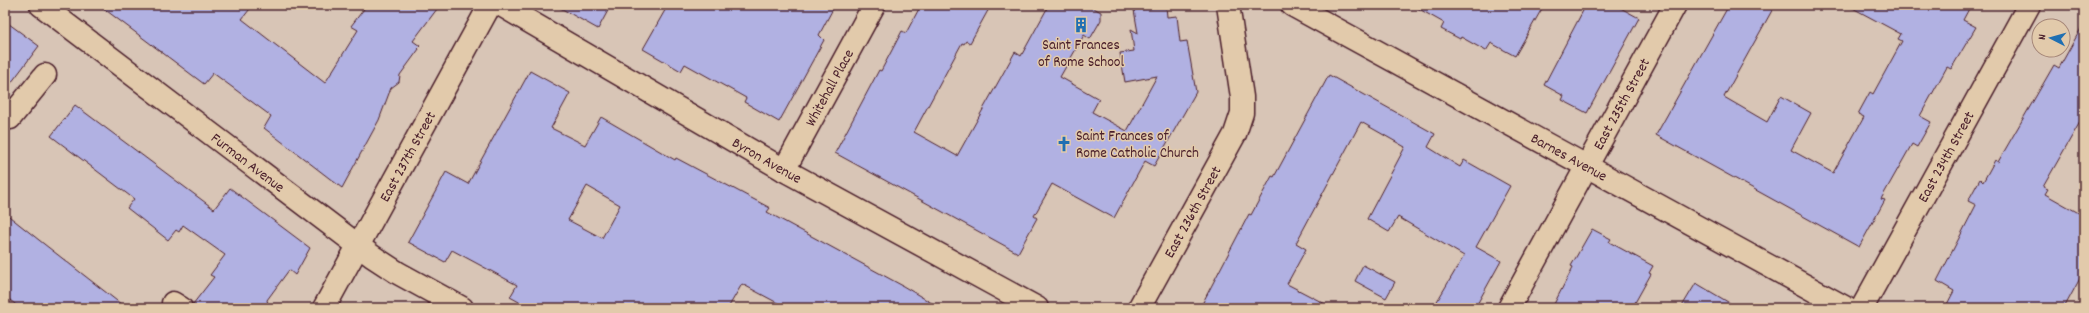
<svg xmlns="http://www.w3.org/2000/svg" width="2089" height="313" font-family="Dekko,sans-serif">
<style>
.building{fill:#b1b1e2;stroke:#4a1f2b;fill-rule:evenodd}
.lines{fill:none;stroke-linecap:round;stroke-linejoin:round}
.minor-casing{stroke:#4a1f2b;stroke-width:25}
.minor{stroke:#e2caab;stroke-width:22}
.labels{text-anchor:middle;stroke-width:3;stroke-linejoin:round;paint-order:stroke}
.poi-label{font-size:15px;fill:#4a1f2b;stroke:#e2caab}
.street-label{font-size:15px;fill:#4a1f2b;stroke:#e2caab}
</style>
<rect width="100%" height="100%" fill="#d8c5b6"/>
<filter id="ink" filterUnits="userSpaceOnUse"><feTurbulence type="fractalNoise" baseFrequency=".025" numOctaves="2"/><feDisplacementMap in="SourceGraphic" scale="8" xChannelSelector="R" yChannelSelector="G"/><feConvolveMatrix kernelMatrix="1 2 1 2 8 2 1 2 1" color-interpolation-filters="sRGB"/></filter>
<g filter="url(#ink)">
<path class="building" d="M 99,5 L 253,5 L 242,19 L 325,83 L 358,30 L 351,26 L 367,5 L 440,5 L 413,41 L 420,46 L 418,48 L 419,49 L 400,75 L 399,82 L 391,88 L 379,120 L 342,188 L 264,128 L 271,116 L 213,73 L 204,84 Z
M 555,5 L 611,5 L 598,29 Z
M 668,5 L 835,5 L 819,35 L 824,40 L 779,122 L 744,102 L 746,98 L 685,64 L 681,71 L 643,49 Z
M 921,5 L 991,5 L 970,43 L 966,41 L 964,44 L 962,43 L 914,132 L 957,156 L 1015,52 L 1021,56 L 1049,5 L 1088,5 L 1101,12 L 1101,20 L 1090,39 L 1084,35 L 1060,77 L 1099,99 L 1092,112 L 1127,131 L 1157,76 L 1125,82 L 1120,53 L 1134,51 L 1131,29 L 1138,33 L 1134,10 L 1166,6 L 1167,17 L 1177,16 L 1180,42 L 1187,41 L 1196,92 L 1154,166 L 1145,161 L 1114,218 L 1052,184 L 1034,216 L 1037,218 L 1018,253 L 835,153 L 879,70 L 881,71 L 902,31 L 906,33 Z
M 1412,5 L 1544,5 L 1515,56 L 1491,43 L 1486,51 L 1461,37 L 1460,39 L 1441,29 L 1444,23 Z
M 1586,5 L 1615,5 L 1639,18 L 1587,113 L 1562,100 L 1564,96 L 1544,85 Z
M 1729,5 L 1775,5 L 1724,97 L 1767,122 L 1781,96 L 1811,113 L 1791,150 L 1833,173 L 1864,117 L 1858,114 L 1870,92 L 1873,94 L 1902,41 L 1898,39 L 1901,34 L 1847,5 L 1971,5 L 1963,20 L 1976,27 L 1951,69 L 1947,67 L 1920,116 L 1931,122 L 1917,147 L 1912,144 L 1881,199 L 1885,200 L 1859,247 L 1656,135 Z
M 5,21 L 39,46 L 5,91 Z
M 2084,23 L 2084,115 L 2043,187 L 2048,189 L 2045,194 L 2084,216 L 2084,271 L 2064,308 L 1945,308 L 1954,291 L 1937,281 L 1976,205 L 1968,201 L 1980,179 L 1983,182 L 1995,160 L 1998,162 L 2054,65 L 2059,68 Z
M 530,71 L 570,93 L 551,128 L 585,145 L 601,117 L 675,160 L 676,158 L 770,208 L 767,212 L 903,286 L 940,308 L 787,308 L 742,284 L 728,308 L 530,308 L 510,297 L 517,285 L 452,250 L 445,262 L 408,242 L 446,172 L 468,184 ZM 587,186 L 620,205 L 602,238 L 568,220 Z
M 1329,75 L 1435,134 L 1428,147 L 1460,167 L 1464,160 L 1510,186 L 1476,247 L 1501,261 L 1475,308 L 1433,308 L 1464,256 L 1398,217 L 1389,232 L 1367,219 L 1405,147 L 1361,122 L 1296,243 L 1306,249 L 1287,284 L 1333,308 L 1200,308 L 1249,214 L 1251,215 L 1272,176 L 1274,177 Z
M 75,105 L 214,209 L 230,188 L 310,248 L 295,275 L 289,270 L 267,300 L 269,308 L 193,308 L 193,304 L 214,277 L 210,275 L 225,255 L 183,225 L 179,232 L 176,230 L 168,240 L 127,208 L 134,199 L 51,136 Z
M 5,213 L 44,244 L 126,308 L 20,308 L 5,296 Z
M 1592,229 L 1611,239 L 1609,242 L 1653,266 L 1649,273 L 1651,274 L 1632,308 L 1552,308 L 1573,267 L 1571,266 Z
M 1363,265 L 1395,282 L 1386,298 L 1355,281 Z
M 1696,283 L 1738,308 L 1681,308 Z"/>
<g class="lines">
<g class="minor-casing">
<g id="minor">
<path id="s1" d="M 41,5 L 372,256 L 398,273 L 462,308"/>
<path id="s2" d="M 501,5 L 784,170 L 1037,308"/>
<path id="s3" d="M 1292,5 L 1846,308"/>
<path d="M 5,114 L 10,118 L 45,75"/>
<path id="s4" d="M 784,170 L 874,5"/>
<path d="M 173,303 L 181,308"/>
<path id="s5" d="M 324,308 L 490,5"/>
<path id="s6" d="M 1139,308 L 1235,134 L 1242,113 L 1242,97 L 1228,5"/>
<path id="s7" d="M 1509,308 L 1675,5"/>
<path id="s8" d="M 1862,308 L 2029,5"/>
</g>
</g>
<use href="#minor" class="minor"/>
</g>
</g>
<defs>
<g id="building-bare" transform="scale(1.2)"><path d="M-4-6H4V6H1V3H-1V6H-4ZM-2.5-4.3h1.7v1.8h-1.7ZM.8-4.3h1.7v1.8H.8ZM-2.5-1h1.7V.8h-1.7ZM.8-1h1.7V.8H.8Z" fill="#1f6fb2" stroke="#e2caab" stroke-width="2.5" paint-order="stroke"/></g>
<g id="church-bare" transform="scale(1.2)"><path d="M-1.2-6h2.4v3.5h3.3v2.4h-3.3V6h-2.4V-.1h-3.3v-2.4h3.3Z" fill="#1f6fb2" stroke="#e2caab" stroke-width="2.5" paint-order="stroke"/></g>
</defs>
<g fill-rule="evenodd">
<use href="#building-bare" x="1081" y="25"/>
<use href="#church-bare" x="1064" y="144"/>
</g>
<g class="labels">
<g class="poi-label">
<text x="1081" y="49">Saint Frances<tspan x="1081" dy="17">of Rome School</tspan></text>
<text x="1076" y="140" text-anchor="start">Saint Frances of<tspan x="1076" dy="17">Rome Catholic Church</tspan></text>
</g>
<g class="street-label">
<text dy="5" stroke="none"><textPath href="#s4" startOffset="94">Whitehall Place</textPath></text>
<text dy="5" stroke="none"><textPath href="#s7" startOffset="233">East 235th Street</textPath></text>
<text dy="5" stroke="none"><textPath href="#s3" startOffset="316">Barnes Avenue</textPath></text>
<text dy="5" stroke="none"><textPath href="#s5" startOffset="173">East 237th Street</textPath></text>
<text dy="5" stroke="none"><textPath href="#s8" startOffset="173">East 234th Street</textPath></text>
<text dy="5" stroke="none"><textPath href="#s2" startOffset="308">Byron Avenue</textPath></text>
<text dy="5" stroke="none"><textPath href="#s1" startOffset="260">Furman Avenue</textPath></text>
<text dy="5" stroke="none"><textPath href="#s6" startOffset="110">East 236th Street</textPath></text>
</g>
</g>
<rect width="2089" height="313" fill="none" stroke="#e2caab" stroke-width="20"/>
<rect x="10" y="10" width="2069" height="293" fill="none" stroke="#4a1f2b" stroke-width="1.5" filter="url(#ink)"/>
<g transform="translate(2051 38) rotate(276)"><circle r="19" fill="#e2caab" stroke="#a58678"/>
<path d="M0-3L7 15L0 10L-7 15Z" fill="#1f6fb2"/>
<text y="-6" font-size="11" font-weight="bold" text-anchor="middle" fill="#4a1f2b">N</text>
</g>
</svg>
